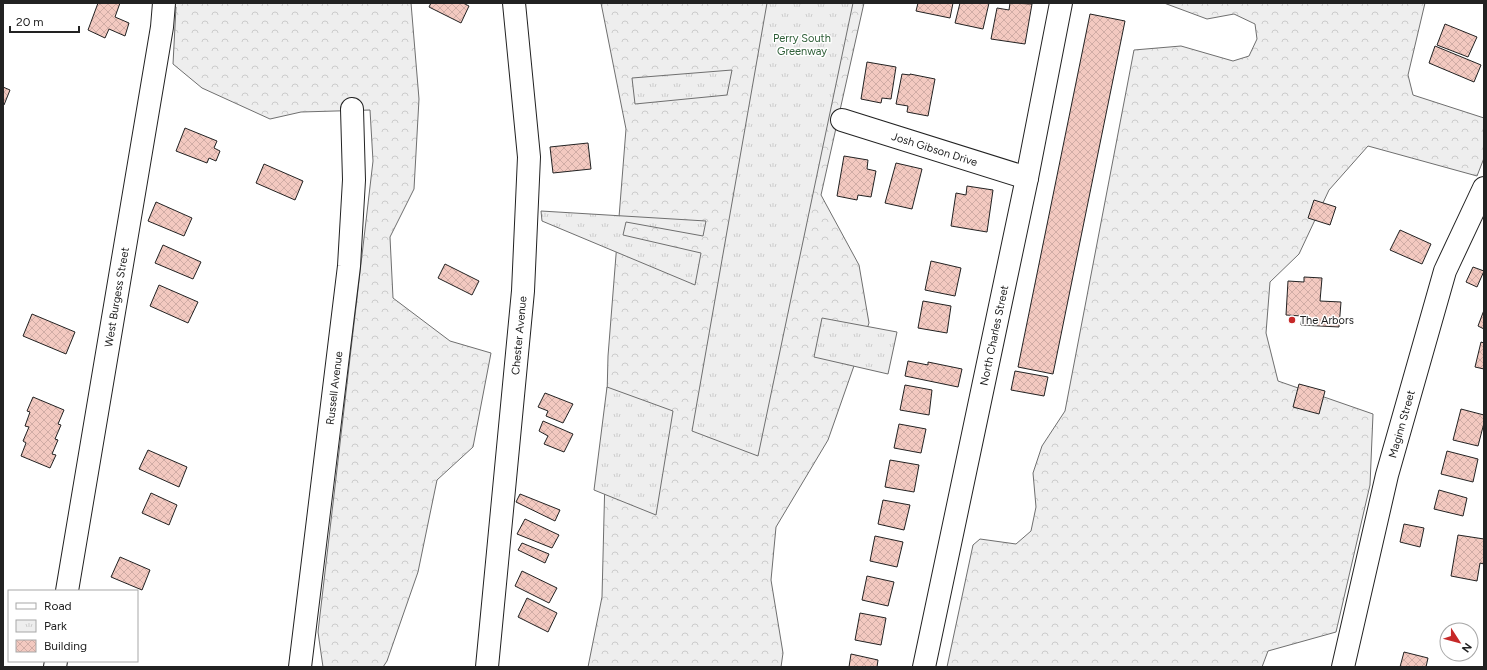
<svg xmlns="http://www.w3.org/2000/svg" width="1487" height="670" font-family="Figtree,sans-serif">
<style>
.forest{fill:url(#forest-crowns);stroke:#6f6f6f}
.park{fill:url(#park-tufts);stroke:#6f6f6f}
.building{fill:url(#building-cross-hatch);stroke:#222}
.lines{fill:none;stroke-linecap:round;stroke-linejoin:round}
.minor-casing{stroke:#222;stroke-width:24}
.minor{stroke:#fff;stroke-width:22}
.poi-dot{fill:#c62828;stroke:#fff;stroke-width:1.5}
.labels{text-anchor:middle;stroke-width:3;stroke-linejoin:round;paint-order:stroke}
.park-label{font-size:11px;fill:#2f5e38;stroke:#fff}
.street-label{font-size:11px;fill:#222;stroke:#fff}
.poi-label{font-size:11px;fill:#222;stroke:#fff;text-anchor:start}
</style>
<defs>
<pattern id="forest-crowns" width="20" height="18" patternUnits="userSpaceOnUse"><rect width="20" height="18" fill="#eee"/><path d="M2 6a3 3 0 1 1 6 0M12 15a3 3 0 1 1 6 0" fill="none" stroke="#ccc"/></pattern>
<pattern id="park-tufts" width="24" height="20" patternUnits="userSpaceOnUse"><rect width="24" height="20" fill="#eee"/><path d="M3 7l-1-3M5 7V3M7 7l1-3M15 17l-1-3M17 17v-4M19 17l1-3" fill="none" stroke="#ccc"/></pattern>
<pattern id="building-cross-hatch" width="8" height="8" patternUnits="userSpaceOnUse"><rect width="8" height="8" fill="#f3c9c0"/><path d="M0 0l8 8M0 8l8-8" fill="none" stroke="#d0aca5"/></pattern>
</defs>
<rect width="100%" height="100%" fill="#fff"/>
<path class="forest" d="M 168,3 L 411,3 L 419,99 L 414,189 L 390,237 L 393,298 L 450,341 L 491,353 L 473,447 L 437,480 L 418,572 L 387,661 L 383,667 L 323,667 L 318,632 L 373,161 L 370,110 L 301,112 L 270,119 L 202,88 L 173,64 L 176,7 Z
M 601,3 L 864,3 L 821,195 L 859,265 L 869,323 L 828,440 L 776,527 L 771,580 L 783,653 L 781,667 L 588,667 L 602,597 L 608,356 L 626,129 Z
M 1164,3 L 1425,3 L 1408,75 L 1413,95 L 1484,118 L 1484,158 L 1477,176 L 1368,146 L 1329,190 L 1299,254 L 1270,282 L 1266,333 L 1278,381 L 1373,414 L 1370,485 L 1336,632 L 1268,651 L 1262,667 L 947,667 L 973,545 L 980,539 L 1016,544 L 1031,531 L 1036,507 L 1033,473 L 1042,446 L 1065,411 L 1134,50 L 1181,46 L 1233,61 L 1249,56 L 1257,39 L 1255,24 L 1234,14 L 1207,19 Z"/>
<path class="park" d="M 767,3 L 853,3 L 758,456 L 692,431 Z
M 732,70 L 727,95 L 635,104 L 632,78 Z
M 541,211 L 706,221 L 703,236 L 626,222 L 623,235 L 701,253 L 695,285 L 542,221 Z
M 822,318 L 897,332 L 888,374 L 814,357 Z
M 607,387 L 673,411 L 656,515 L 594,490 Z"/>
<path class="building" d="M 98,3 L 120,3 L 115,17 L 129,23 L 125,36 L 109,29 L 105,38 L 88,30 Z
M 431,3 L 463,3 L 469,6 L 461,23 L 429,7 Z
M 918,3 L 953,3 L 950,18 L 916,11 Z
M 960,3 L 989,3 L 983,29 L 955,23 Z
M 1010,3 L 1032,4 L 1025,44 L 991,39 L 997,8 L 1009,10 Z
M 1090,14 L 1125,21 L 1053,374 L 1018,367 Z
M 1445,24 L 1477,37 L 1468,57 L 1437,45 Z
M 1435,46 L 1481,65 L 1474,82 L 1429,63 Z
M 867,62 L 896,67 L 891,99 L 882,98 L 881,103 L 861,99 Z
M 902,74 L 910,75 L 910,74 L 935,79 L 928,116 L 907,112 L 908,106 L 896,104 Z
M 3,87 L 10,90 L 4,105 L 3,105 Z
M 185,128 L 217,141 L 214,148 L 220,151 L 216,161 L 209,158 L 207,163 L 176,151 Z
M 588,143 L 591,169 L 553,173 L 550,147 Z
M 844,156 L 868,160 L 867,169 L 876,171 L 871,197 L 858,195 L 857,200 L 837,196 Z
M 896,163 L 922,169 L 912,209 L 885,203 Z
M 264,164 L 303,181 L 295,200 L 256,183 Z
M 967,186 L 993,190 L 987,232 L 951,226 L 956,193 L 966,195 Z
M 1314,200 L 1336,207 L 1330,225 L 1308,218 Z
M 156,202 L 192,218 L 184,236 L 148,221 Z
M 1400,230 L 1431,244 L 1422,264 L 1390,250 Z
M 163,245 L 201,262 L 193,279 L 155,263 Z
M 931,261 L 961,268 L 955,296 L 925,290 Z
M 445,264 L 479,281 L 472,295 L 438,278 Z
M 1473,267 L 1484,271 L 1477,287 L 1466,282 Z
M 1304,277 L 1322,278 L 1320,301 L 1341,302 L 1339,327 L 1301,325 L 1302,316 L 1286,315 L 1288,281 L 1304,282 Z
M 159,285 L 198,302 L 188,323 L 150,306 Z
M 923,301 L 951,306 L 947,333 L 918,328 Z
M 1484,310 L 1484,329 L 1478,326 Z
M 32,314 L 75,332 L 66,354 L 23,336 Z
M 1481,342 L 1484,343 L 1484,369 L 1475,367 Z
M 908,361 L 928,365 L 928,362 L 962,369 L 958,387 L 905,376 Z
M 1015,371 L 1048,377 L 1044,396 L 1011,390 Z
M 1299,384 L 1325,391 L 1319,414 L 1293,407 Z
M 905,385 L 932,390 L 929,415 L 900,410 Z
M 545,393 L 573,404 L 563,423 L 546,416 L 548,411 L 538,407 Z
M 33,397 L 64,410 L 58,424 L 61,425 L 55,439 L 58,440 L 52,454 L 56,455 L 50,468 L 21,456 L 26,443 L 23,441 L 29,427 L 25,426 L 30,412 L 27,411 Z
M 1461,409 L 1484,415 L 1484,423 L 1478,446 L 1453,440 Z
M 543,421 L 573,434 L 564,452 L 544,444 L 548,436 L 539,431 Z
M 899,424 L 926,429 L 921,453 L 894,448 Z
M 148,450 L 187,467 L 179,487 L 139,469 Z
M 1447,451 L 1478,459 L 1473,482 L 1441,474 Z
M 890,460 L 919,465 L 914,492 L 885,487 Z
M 1439,490 L 1467,498 L 1463,516 L 1434,509 Z
M 151,493 L 177,505 L 169,525 L 142,513 Z
M 520,494 L 560,510 L 555,521 L 516,502 Z
M 883,500 L 910,505 L 904,530 L 878,524 Z
M 525,519 L 559,535 L 552,548 L 517,534 Z
M 1404,524 L 1424,528 L 1420,547 L 1400,542 Z
M 1458,535 L 1484,539 L 1484,564 L 1480,563 L 1477,581 L 1451,576 Z
M 875,536 L 903,542 L 897,567 L 870,561 Z
M 522,543 L 549,554 L 545,563 L 518,550 Z
M 120,557 L 150,570 L 142,590 L 111,577 Z
M 522,571 L 557,588 L 549,603 L 515,586 Z
M 867,576 L 894,582 L 888,606 L 862,600 Z
M 527,598 L 557,613 L 548,632 L 518,617 Z
M 860,613 L 886,618 L 881,645 L 855,640 Z
M 1404,652 L 1428,658 L 1426,667 L 1400,667 Z
M 851,654 L 878,660 L 877,667 L 849,667 Z"/>
<g class="lines">
<g class="minor-casing">
<g id="minor">
<path id="s1" d="M 842,120 L 1027,178"/>
<path id="s2" d="M 67,591 L 162,27 L 164,3"/>
<path d="M 55,667 L 56,661"/>
<path id="s3" d="M 300,667 L 349,266 L 354,180 L 352,109"/>
<path id="s4" d="M 487,667 L 523,291 L 529,157 L 514,3"/>
<path id="s5" d="M 924,667 L 1027,178 L 1061,3"/>
<path id="s6" d="M 1343,667 L 1387,475 L 1445,271 L 1484,188"/>
</g>
</g>
<use href="#minor" class="minor"/>
</g>
<circle class="poi-dot" cx="1292" cy="320" r="4"/>
<g class="labels">
<g class="park-label">
<text x="802" y="42">Perry South<tspan x="802" dy="13">Greenway</tspan></text>
</g>
<g class="street-label">
<text dy="4" stroke="none"><textPath href="#s1" startOffset="97">Josh Gibson Drive</textPath></text>
<text dy="4" stroke="none"><textPath href="#s2" startOffset="298">West Burgess Street</textPath></text>
<text dy="4" stroke="none"><textPath href="#s4" startOffset="333">Chester Avenue</textPath></text>
<text dy="4" stroke="none"><textPath href="#s5" startOffset="339">North Charles Street</textPath></text>
<text dy="4" stroke="none"><textPath href="#s3" startOffset="281">Russell Avenue</textPath></text>
<text dy="4" stroke="none"><textPath href="#s6" startOffset="250">Maginn Street</textPath></text>
</g>
<g class="poi-label">
<text x="1300" y="324">The Arbors</text>
</g>
</g>
<rect width="1487" height="670" fill="none" stroke="#222222" stroke-width="8"/>
<rect x="8" y="590" width="130" height="72" fill="#ffffff" stroke="#a7a7a7"/>
<rect x="16" y="603" width="20" height="6" fill="#ffffff" stroke="#a7a7a7"/>
<text x="44" y="610" font-size="12" fill="#222222">Road</text>
<rect x="16" y="620" width="20" height="12" fill="url(#park-tufts)" stroke="#a7a7a7"/>
<text x="44" y="630" font-size="12" fill="#222222">Park</text>
<rect x="16" y="640" width="20" height="12" fill="url(#building-cross-hatch)" stroke="#a7a7a7"/>
<text x="44" y="650" font-size="12" fill="#222222">Building</text>
<g transform="translate(1459 642) rotate(126)"><circle r="19" fill="#ffffff" stroke="#a7a7a7"/>
<path d="M0-3L7 15L0 10L-7 15Z" fill="#c62828"/>
<text y="-6" font-size="11" font-weight="bold" text-anchor="middle" fill="#222222">N</text>
</g>
<path d="M10 26v6h69v-6" fill="none" stroke="#222222" stroke-width="2"/>
<text x="16" y="26" font-size="12" fill="#222222" stroke="#ffffff" stroke-width="3" paint-order="stroke">20 m</text>
</svg>
